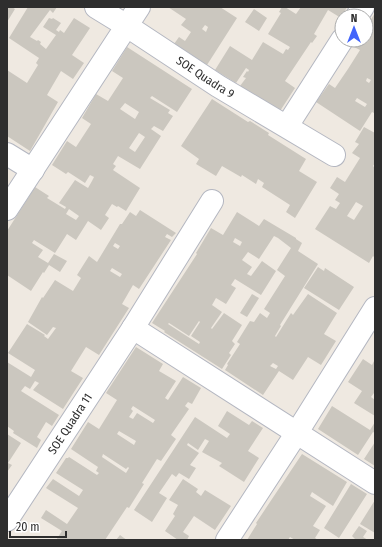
<svg xmlns="http://www.w3.org/2000/svg" width="382" height="547" font-family="'Fira Sans Condensed',sans-serif">
<style>
.building{fill:#cbc7bf;fill-rule:evenodd}
.lines{fill:none;stroke-linecap:round;stroke-linejoin:round}
.street-casing{stroke:#b4b7c1;stroke-width:24}
.street{stroke:#fff;stroke-width:22}
.labels{text-anchor:middle;stroke-width:4;stroke-linejoin:round;paint-order:stroke}
.street-label{font-size:12px;fill:#2e2e2e;stroke:#fff}
</style>
<rect width="100%" height="100%" fill="#efe9e1"/>
<path class="building" d="M 7,7 L 12,7 L 15,9 L 7,22 Z
M 28,7 L 57,7 L 53,13 L 50,10 L 30,37 L 37,41 L 38,40 L 41,42 L 40,44 L 46,49 L 56,35 L 43,27 L 49,18 L 52,19 L 53,18 L 61,23 L 56,30 L 59,32 L 60,30 L 64,33 L 74,18 L 90,28 L 72,55 L 84,63 L 73,79 L 61,71 L 47,95 L 58,102 L 30,151 L 7,136 L 7,70 L 27,83 L 38,65 L 36,63 L 39,58 L 9,38 Z
M 168,7 L 220,7 L 237,18 L 207,65 L 174,44 L 179,37 L 185,41 L 191,32 L 181,25 L 186,19 ZM 205,25 L 208,27 L 206,32 L 202,29 Z
M 282,7 L 285,7 L 296,14 L 301,7 L 347,7 L 341,18 L 328,10 L 314,34 L 317,36 L 312,43 L 311,42 L 285,81 L 295,88 L 280,111 L 240,86 L 246,78 L 243,77 L 247,71 L 248,72 L 249,70 L 246,68 L 236,83 L 215,70 L 230,46 L 252,60 L 263,42 L 283,54 L 286,49 L 288,50 L 290,47 L 268,34 L 281,13 L 279,12 Z
M 254,9 L 267,18 L 259,31 L 245,22 Z
M 375,13 L 375,111 L 374,113 L 372,112 L 360,131 L 316,102 L 329,84 L 335,88 L 348,69 L 360,50 L 354,47 L 358,40 L 366,40 L 366,27 ZM 367,78 L 371,80 L 369,83 L 366,81 ZM 357,98 L 367,104 L 365,107 L 355,101 Z
M 127,47 L 192,89 L 177,112 L 152,96 L 150,98 L 170,110 L 168,113 L 173,116 L 163,131 L 154,126 L 151,129 L 161,136 L 140,169 L 118,156 L 113,164 L 116,166 L 113,170 L 140,188 L 126,211 L 118,206 L 117,207 L 112,204 L 105,215 L 109,218 L 101,230 L 88,221 L 76,240 L 67,234 L 55,253 L 34,240 L 32,243 L 43,250 L 38,257 L 48,263 L 54,254 L 67,261 L 60,272 L 49,265 L 44,273 L 43,272 L 31,291 L 7,275 L 7,231 L 35,187 L 49,196 L 47,198 L 65,209 L 66,207 L 59,203 L 75,180 L 88,188 L 92,181 L 94,177 L 90,175 L 85,183 L 68,172 L 66,174 L 52,165 L 67,141 L 76,147 L 91,124 L 82,118 L 96,94 L 108,101 L 123,78 L 112,71 ZM 125,103 L 139,112 L 135,119 L 120,109 ZM 139,133 L 145,137 L 135,152 L 129,148 ZM 69,209 L 79,216 L 76,220 L 66,214 Z
M 212,99 L 248,122 L 250,121 L 269,133 L 268,135 L 306,159 L 299,171 L 317,182 L 295,218 L 286,212 L 290,205 L 262,187 L 264,183 L 258,179 L 256,184 L 242,175 L 241,177 L 222,166 L 216,176 L 196,164 L 199,159 L 181,146 Z
M 364,127 L 375,133 L 375,163 L 373,166 L 375,168 L 375,258 L 373,256 L 369,263 L 315,229 L 330,206 L 336,209 L 340,203 L 335,200 L 339,194 L 330,188 L 337,177 L 345,182 L 360,158 L 352,153 L 359,144 L 355,142 ZM 356,202 L 363,206 L 354,220 L 347,216 Z
M 140,210 L 176,233 L 172,237 L 167,234 L 165,237 L 171,240 L 139,289 L 133,285 L 122,304 L 129,308 L 99,355 L 86,347 L 71,371 L 83,378 L 63,409 L 33,390 L 39,383 L 35,381 L 30,389 L 25,386 L 21,391 L 59,415 L 52,426 L 46,422 L 37,437 L 41,440 L 37,448 L 13,433 L 14,431 L 7,426 L 7,362 L 31,377 L 35,370 L 8,353 L 27,324 L 45,335 L 44,336 L 48,339 L 56,328 L 53,327 L 47,335 L 28,322 L 42,297 L 43,298 L 55,280 L 73,291 L 81,278 L 77,275 L 89,256 L 97,262 L 120,224 L 122,224 L 130,212 L 136,216 ZM 115,243 L 120,246 L 118,249 L 113,246 ZM 112,268 L 122,274 L 120,277 L 110,271 Z
M 237,212 L 259,226 L 264,219 L 296,238 L 296,239 L 302,243 L 298,251 L 318,264 L 280,325 L 281,326 L 275,336 L 276,337 L 291,313 L 293,315 L 308,294 L 337,313 L 324,334 L 336,341 L 321,365 L 308,357 L 293,380 L 279,371 L 263,395 L 225,370 L 228,365 L 227,364 L 240,344 L 237,342 L 250,321 L 254,322 L 260,313 L 267,318 L 270,313 L 264,309 L 285,276 L 277,270 L 291,248 L 278,238 L 274,236 L 259,259 L 248,252 L 242,260 L 252,267 L 247,274 L 251,276 L 262,261 L 276,271 L 261,295 L 235,279 L 231,285 L 236,288 L 226,304 L 216,298 L 212,305 L 222,312 L 211,328 L 212,329 L 224,313 L 242,325 L 232,341 L 235,344 L 229,353 L 231,355 L 222,369 L 164,332 L 165,331 L 152,323 L 197,254 L 196,253 L 211,228 L 223,235 ZM 235,238 L 242,242 L 240,246 L 233,242 ZM 199,321 L 200,322 L 191,336 L 200,342 L 199,344 L 168,324 L 169,323 L 189,336 ZM 273,363 L 278,366 L 276,369 L 270,366 Z
M 318,267 L 324,271 L 325,268 L 354,287 L 339,310 L 304,288 Z
M 252,294 L 259,298 L 247,317 L 240,313 Z
M 136,347 L 163,364 L 159,371 L 176,381 L 165,398 L 168,400 L 183,377 L 201,388 L 192,404 L 188,402 L 185,406 L 189,409 L 171,435 L 176,439 L 161,461 L 157,459 L 142,483 L 144,484 L 129,508 L 127,507 L 105,540 L 56,540 L 62,531 L 41,518 L 46,510 L 67,524 L 78,508 L 46,488 L 53,479 L 79,496 L 83,490 L 56,473 L 66,458 L 68,458 L 69,457 L 97,475 L 99,473 L 96,471 L 98,467 L 71,449 L 88,422 L 99,429 L 117,400 L 106,393 ZM 133,406 L 155,420 L 153,423 L 137,413 L 133,419 L 129,417 L 133,411 L 131,409 ZM 119,431 L 136,441 L 134,445 L 117,434 ZM 103,454 L 126,469 L 128,467 L 129,468 L 126,473 L 102,457 Z
M 363,359 L 372,365 L 375,359 L 375,394 L 374,393 L 371,397 L 375,400 L 375,416 L 354,403 L 362,391 L 348,382 Z
M 332,406 L 370,430 L 375,422 L 375,433 L 373,432 L 358,455 L 318,429 Z
M 227,411 L 249,425 L 252,421 L 263,428 L 248,451 L 259,458 L 244,482 L 219,466 L 222,463 L 202,452 L 209,441 L 205,439 L 198,450 L 188,443 L 187,445 L 199,453 L 190,465 L 196,468 L 189,479 L 179,473 L 176,477 L 172,474 L 159,493 L 167,498 L 152,522 L 134,510 L 195,417 L 227,438 L 230,434 L 218,426 Z
M 7,434 L 21,443 L 8,463 L 12,465 L 7,472 Z
M 375,442 L 375,466 L 364,459 Z
M 302,454 L 347,482 L 333,506 L 312,492 L 310,496 L 326,506 L 313,526 L 320,530 L 315,538 L 318,540 L 295,540 L 290,537 L 288,540 L 247,540 L 257,524 L 256,523 Z
M 183,479 L 198,489 L 196,492 L 201,496 L 205,490 L 231,506 L 215,530 L 194,516 L 183,532 L 189,536 L 187,540 L 178,540 L 165,531 L 175,516 L 173,514 L 178,505 L 169,500 Z
M 351,484 L 367,494 L 339,538 L 324,528 Z
M 375,500 L 375,533 L 360,524 Z
M 359,526 L 367,531 L 363,537 L 368,540 L 356,540 L 352,536 Z
M 120,535 L 124,538 L 127,540 L 116,540 Z"/>
<g class="lines">
<g class="street-casing">
<g id="street">
<path id="s1" d="M 96,7 L 127,26 L 218,86 L 334,155"/>
<path d="M 357,16 L 363,7"/>
<path d="M 287,126 L 342,40"/>
<path d="M 7,154 L 33,170"/>
<path d="M 7,209 L 139,7"/>
<path d="M 133,328 L 375,483"/>
<path id="s2" d="M 7,520 L 133,328 L 212,201"/>
<path d="M 227,540 L 296,434 L 375,308"/>
</g>
</g>
<use href="#street" class="street"/>
</g>
<g class="labels">
<g class="street-label">
<text dy="4" stroke="none"><textPath href="#s1" startOffset="130">SOE Quadra 9</textPath></text>
<text dy="4" stroke="none"><textPath href="#s2" startOffset="115">SOE Quadra 11</textPath></text>
</g>
</g>
<rect width="382" height="547" fill="none" stroke="#2e2e2e" stroke-width="16"/>
<g transform="translate(354 28)"><circle r="19" fill="#ffffff" stroke="#ababab"/>
<path d="M0-3L7 15L0 10L-7 15Z" fill="#4264fb"/>
<text y="-6" font-size="11" font-weight="bold" text-anchor="middle" fill="#2e2e2e">N</text>
</g>
<path d="M10 531v6h56v-6" fill="none" stroke="#2e2e2e" stroke-width="2"/>
<text x="16" y="531" font-size="12" fill="#2e2e2e" stroke="#ffffff" stroke-width="3" paint-order="stroke">20 m</text>
</svg>
